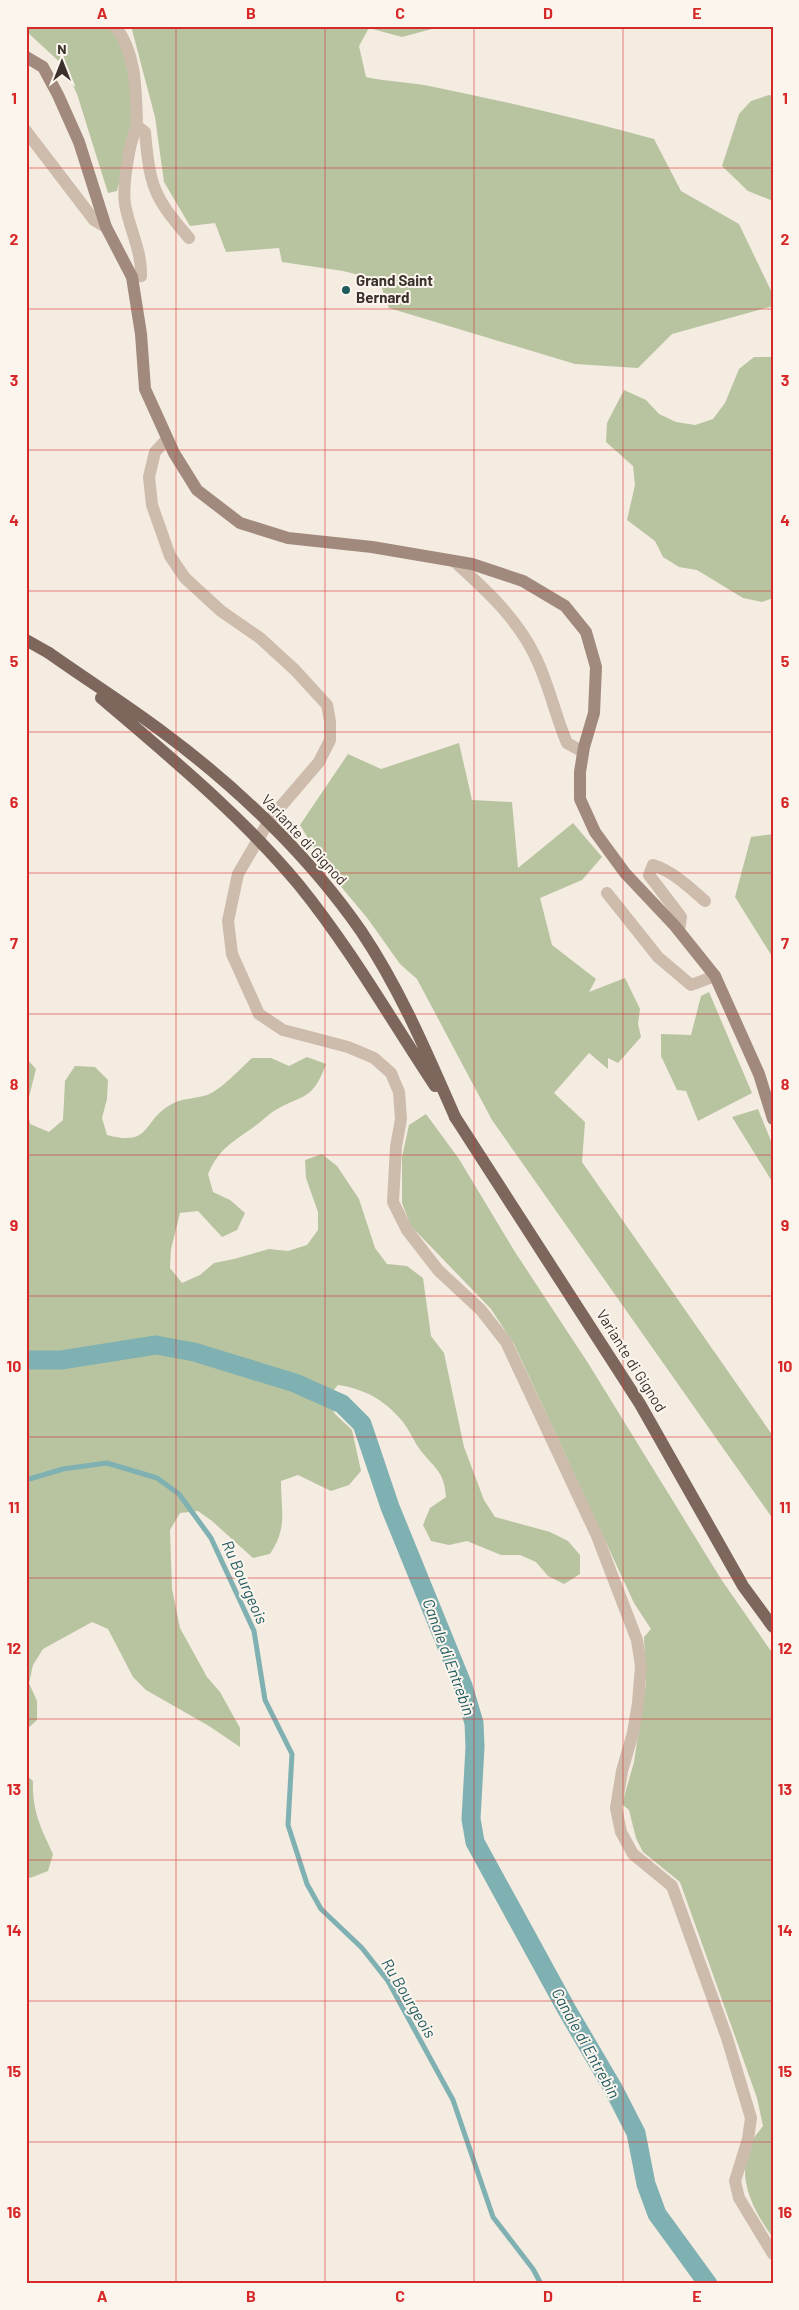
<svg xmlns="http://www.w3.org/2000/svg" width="799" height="2310" font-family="Barlow,sans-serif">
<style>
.green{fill:#b8c4a0}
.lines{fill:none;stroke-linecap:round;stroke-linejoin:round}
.stream{stroke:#7fb0b2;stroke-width:5}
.canal{stroke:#7fb0b2;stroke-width:19}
.street{stroke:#cdbbac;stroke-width:12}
.secondary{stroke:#a18a7d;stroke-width:12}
.primary{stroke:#7d675c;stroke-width:12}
.primary-bridge{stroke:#7d675c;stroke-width:12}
.grid{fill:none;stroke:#d62828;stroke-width:1;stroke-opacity:0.55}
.poi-dot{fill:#1f5a5e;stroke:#fbf5ee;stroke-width:2}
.labels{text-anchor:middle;stroke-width:4;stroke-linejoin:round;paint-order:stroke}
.poi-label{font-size:15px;font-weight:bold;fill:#3b302b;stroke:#fbf5ee;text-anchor:start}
.street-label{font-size:15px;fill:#3b302b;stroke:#fbf5ee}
.water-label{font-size:16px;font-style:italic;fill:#1f5a5e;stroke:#fbf5ee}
.neatline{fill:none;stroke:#d62828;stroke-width:2}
.grid-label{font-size:16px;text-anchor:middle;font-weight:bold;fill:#d62828}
</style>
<rect width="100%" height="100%" fill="#f4ebe1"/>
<path class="green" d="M 26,26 L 110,26 L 121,40 L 131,85 L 135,127 L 128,144 L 117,191 L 108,193 L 77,94 L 64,66 L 26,31 Z
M 131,26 L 443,26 L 402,37 L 369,28 L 359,46 L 366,77 C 389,82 411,82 434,87 C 508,102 581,119 654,139 L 681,191 L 739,224 L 773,295 L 773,306 L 672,334 L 638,368 L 575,364 L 389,308 L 379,280 L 343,271 L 282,262 L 279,248 L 226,252 L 215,223 L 190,226 L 164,182 L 155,117 Z
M 769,95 L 773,96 L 773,201 L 748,191 L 722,166 L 739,114 L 751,101 Z
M 754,357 L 773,357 L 773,598 L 762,602 L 743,598 L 697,570 L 679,567 L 663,557 L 655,541 L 627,520 L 635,485 L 633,466 L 606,442 L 607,423 L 624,390 L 646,400 L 659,414 L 676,422 L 695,425 L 713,419 L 725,403 L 739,369 Z
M 459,743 L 472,800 L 512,802 L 518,868 L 573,823 L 602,857 L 582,880 L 540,898 L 552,945 L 596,979 L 589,992 L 625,978 L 640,1009 L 638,1024 L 641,1037 L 618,1063 L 608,1058 L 608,1069 L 589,1053 L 554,1093 L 585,1122 L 582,1162 L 773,1436 L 773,1519 L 492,1120 L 417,979 L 400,964 L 368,919 L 328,871 L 300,825 L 348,754 L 381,769 Z
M 773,834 L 773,958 L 735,897 L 751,837 Z
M 709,992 L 752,1093 L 698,1121 L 686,1091 L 677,1090 L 661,1056 L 661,1034 L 691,1035 L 701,996 Z
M 307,1057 L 326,1064 C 312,1102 304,1093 274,1111 C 269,1114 264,1119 259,1123 C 236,1141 221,1145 208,1174 L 213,1192 L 230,1200 L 245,1213 L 237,1230 L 222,1237 L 198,1211 L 180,1213 L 171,1249 L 170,1268 L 182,1283 L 200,1275 L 214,1263 L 234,1259 L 269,1249 L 288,1251 L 307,1245 L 318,1230 L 318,1212 L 306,1178 L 305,1160 L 322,1154 L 337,1166 L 359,1199 L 375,1248 L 387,1264 L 407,1266 L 423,1278 L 431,1336 L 444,1353 L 464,1447 L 484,1500 L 495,1517 L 550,1532 L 568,1541 L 580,1555 L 580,1574 L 564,1584 L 548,1576 L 536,1562 L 520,1555 L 501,1555 L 467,1541 L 449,1545 L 431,1541 L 423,1525 L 430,1508 L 446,1497 C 444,1471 436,1470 421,1451 C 414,1442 410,1431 403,1422 C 385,1400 365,1389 338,1385 L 326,1399 L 335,1414 L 352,1430 L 361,1471 L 349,1485 L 331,1491 L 298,1475 L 281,1481 C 281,1511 288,1527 270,1554 L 253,1558 L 212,1521 L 198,1511 L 180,1513 L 170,1530 L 172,1589 L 180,1628 L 207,1677 L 220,1692 L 240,1728 L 240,1747 L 209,1726 L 146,1690 L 133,1677 L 108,1629 L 92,1622 L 43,1649 L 33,1665 L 29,1683 L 37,1701 L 37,1720 L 26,1730 L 26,1058 L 36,1069 L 27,1105 L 30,1124 L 49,1132 L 63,1120 L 65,1081 L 75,1066 L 95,1067 L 108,1080 L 107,1099 L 102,1118 L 107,1135 C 152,1147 142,1121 170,1105 C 181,1098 195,1099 207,1095 C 221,1090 241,1068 252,1058 L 271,1058 L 289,1066 Z
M 758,1109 L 773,1146 L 773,1183 L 732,1117 Z
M 426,1114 L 459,1159 L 515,1252 L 588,1363 L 721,1579 L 773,1654 L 773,2238 C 755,2212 739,2185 747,2152 C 749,2143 757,2134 763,2126 L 757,2098 L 680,1882 L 643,1852 L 636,1838 L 629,1810 L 622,1804 L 634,1762 L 646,1684 L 644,1637 L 651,1629 L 634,1603 L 514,1344 L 491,1309 L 411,1226 L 402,1203 L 402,1157 L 409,1125 Z
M 26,1775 L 33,1781 C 32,1811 41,1828 53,1854 L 48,1871 L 30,1878 L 26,1876 Z"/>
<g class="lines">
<path class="stream" d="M 26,1480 L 63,1469 L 107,1463 L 157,1478 L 179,1494 L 211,1538 L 254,1631 L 265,1700 L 292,1754 L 288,1825 L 307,1884 L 321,1909 L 362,1948 L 388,1981 L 453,2100 L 493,2217 L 533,2269 L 541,2284"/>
<path class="canal" d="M 26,1360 L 61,1360 L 156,1345 L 194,1352 L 295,1383 L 342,1404 L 362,1424 L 390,1507 L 463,1686 L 474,1723 L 475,1747 L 471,1819 L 475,1842 L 567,2010 L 614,2090 L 636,2133 L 646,2184 L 657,2214 L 708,2284"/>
<path class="street" d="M 115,26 C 137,53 136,93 137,126
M 26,131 L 94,220 L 106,227
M 132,277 L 141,276 C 142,253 131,232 126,209 C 121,191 129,143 137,126 L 145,132 C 150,187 153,196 189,238
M 167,439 L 155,452 L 149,477 L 152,505 L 170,556 L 185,578 L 221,611 L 260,638 L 295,670 L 327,705 L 330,721 L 330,740 L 319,762 L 270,819 L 238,874 L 228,921 L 232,954 L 259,1014 L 283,1030 L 348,1047 L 374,1058 L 391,1073 L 399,1092 L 401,1119 L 396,1147 L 393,1202 L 407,1230 L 438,1270 L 481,1310 L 506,1342 L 597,1536 L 637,1640 L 641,1666 L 638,1703 L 633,1733 L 622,1771 L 616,1808 L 621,1832 L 633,1854 L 672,1886 L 727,2038 L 751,2118 L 748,2139 L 735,2181 L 739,2198 L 773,2254
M 454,561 C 485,589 517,618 535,656 C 549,684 555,715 567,743 L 583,752
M 607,893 L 658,957 L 691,985 L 715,976
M 679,931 L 681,917 L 649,875 L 653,865 C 674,872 689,887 705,901"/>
<path class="secondary" d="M 26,57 L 43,67 L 58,95 L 79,142 L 106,227 L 132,277 L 141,334 L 145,389 L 174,453 L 197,490 L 240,523 L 288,538 L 372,547 L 472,564 L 523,581 L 565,606 L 586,632 L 596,667 L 594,713 L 584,747 L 580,772 L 580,799 L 595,832 L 625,873 L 675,926 L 715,976 L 759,1074 L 773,1119"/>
<path class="primary" d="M 26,640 L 49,653
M 455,1117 L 640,1404 L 743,1586 L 773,1627"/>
<path class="primary-bridge" d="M 49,653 C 87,680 127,705 164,733 C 237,787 309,856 361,931 C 400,989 427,1053 455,1117
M 101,698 C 170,757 241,815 299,885 C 350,948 390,1018 435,1086"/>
</g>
<path class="grid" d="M 176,26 L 176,2284M 325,26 L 325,2284M 474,26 L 474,2284M 623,26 L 623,2284M 26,168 L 773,168M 26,309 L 773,309M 26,450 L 773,450M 26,591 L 773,591M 26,732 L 773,732M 26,873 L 773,873M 26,1014 L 773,1014M 26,1155 L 773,1155M 26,1296 L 773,1296M 26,1437 L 773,1437M 26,1578 L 773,1578M 26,1719 L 773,1719M 26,1860 L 773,1860M 26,2001 L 773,2001M 26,2142 L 773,2142"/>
<circle class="poi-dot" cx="346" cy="290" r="5"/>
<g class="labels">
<g class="poi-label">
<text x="356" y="286">Grand Saint<tspan x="356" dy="17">Bernard</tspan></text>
</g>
<g class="street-label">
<text transform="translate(304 840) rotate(47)" y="5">Variante di Gignod</text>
<text transform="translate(631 1361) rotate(58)" y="5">Variante di Gignod</text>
</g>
<g class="water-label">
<text transform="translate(245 1582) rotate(66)" y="6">Ru Bourgeois</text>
<text transform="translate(449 1657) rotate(70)" y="6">Canale di Entrebin</text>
<text transform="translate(409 1998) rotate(59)" y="6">Ru Bourgeois</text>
<text transform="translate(586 2043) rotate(61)" y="6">Canale di Entrebin</text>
</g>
</g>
<rect width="799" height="2310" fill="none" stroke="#fbf5ee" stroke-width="55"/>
<g transform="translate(62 62)" stroke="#fbf5ee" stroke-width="4" paint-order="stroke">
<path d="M0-4L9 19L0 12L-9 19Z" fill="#3b302b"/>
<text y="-8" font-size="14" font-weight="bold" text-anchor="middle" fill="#3b302b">N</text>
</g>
<rect x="28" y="28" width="744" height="2254" class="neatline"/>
<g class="grid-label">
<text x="102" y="19">A</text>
<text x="251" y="19">B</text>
<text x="400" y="19">C</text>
<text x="548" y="19">D</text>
<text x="697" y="19">E</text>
<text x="14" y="104">1</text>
<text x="785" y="104">1</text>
<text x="14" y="245">2</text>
<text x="785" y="245">2</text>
<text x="14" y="386">3</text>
<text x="785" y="386">3</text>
<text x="14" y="526">4</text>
<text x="785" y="526">4</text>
<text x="14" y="667">5</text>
<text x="785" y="667">5</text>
<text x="14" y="808">6</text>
<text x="785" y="808">6</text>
<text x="14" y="949">7</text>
<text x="785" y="949">7</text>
<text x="14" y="1090">8</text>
<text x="785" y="1090">8</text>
<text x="14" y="1231">9</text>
<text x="785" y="1231">9</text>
<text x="14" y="1372">10</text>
<text x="785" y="1372">10</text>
<text x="14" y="1513">11</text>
<text x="785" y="1513">11</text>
<text x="14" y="1654">12</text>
<text x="785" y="1654">12</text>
<text x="14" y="1795">13</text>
<text x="785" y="1795">13</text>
<text x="14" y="1936">14</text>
<text x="785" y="1936">14</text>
<text x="14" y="2077">15</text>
<text x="785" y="2077">15</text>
<text x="14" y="2218">16</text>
<text x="785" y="2218">16</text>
<text x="102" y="2302">A</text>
<text x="251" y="2302">B</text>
<text x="400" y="2302">C</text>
<text x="548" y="2302">D</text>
<text x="697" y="2302">E</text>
</g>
</svg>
